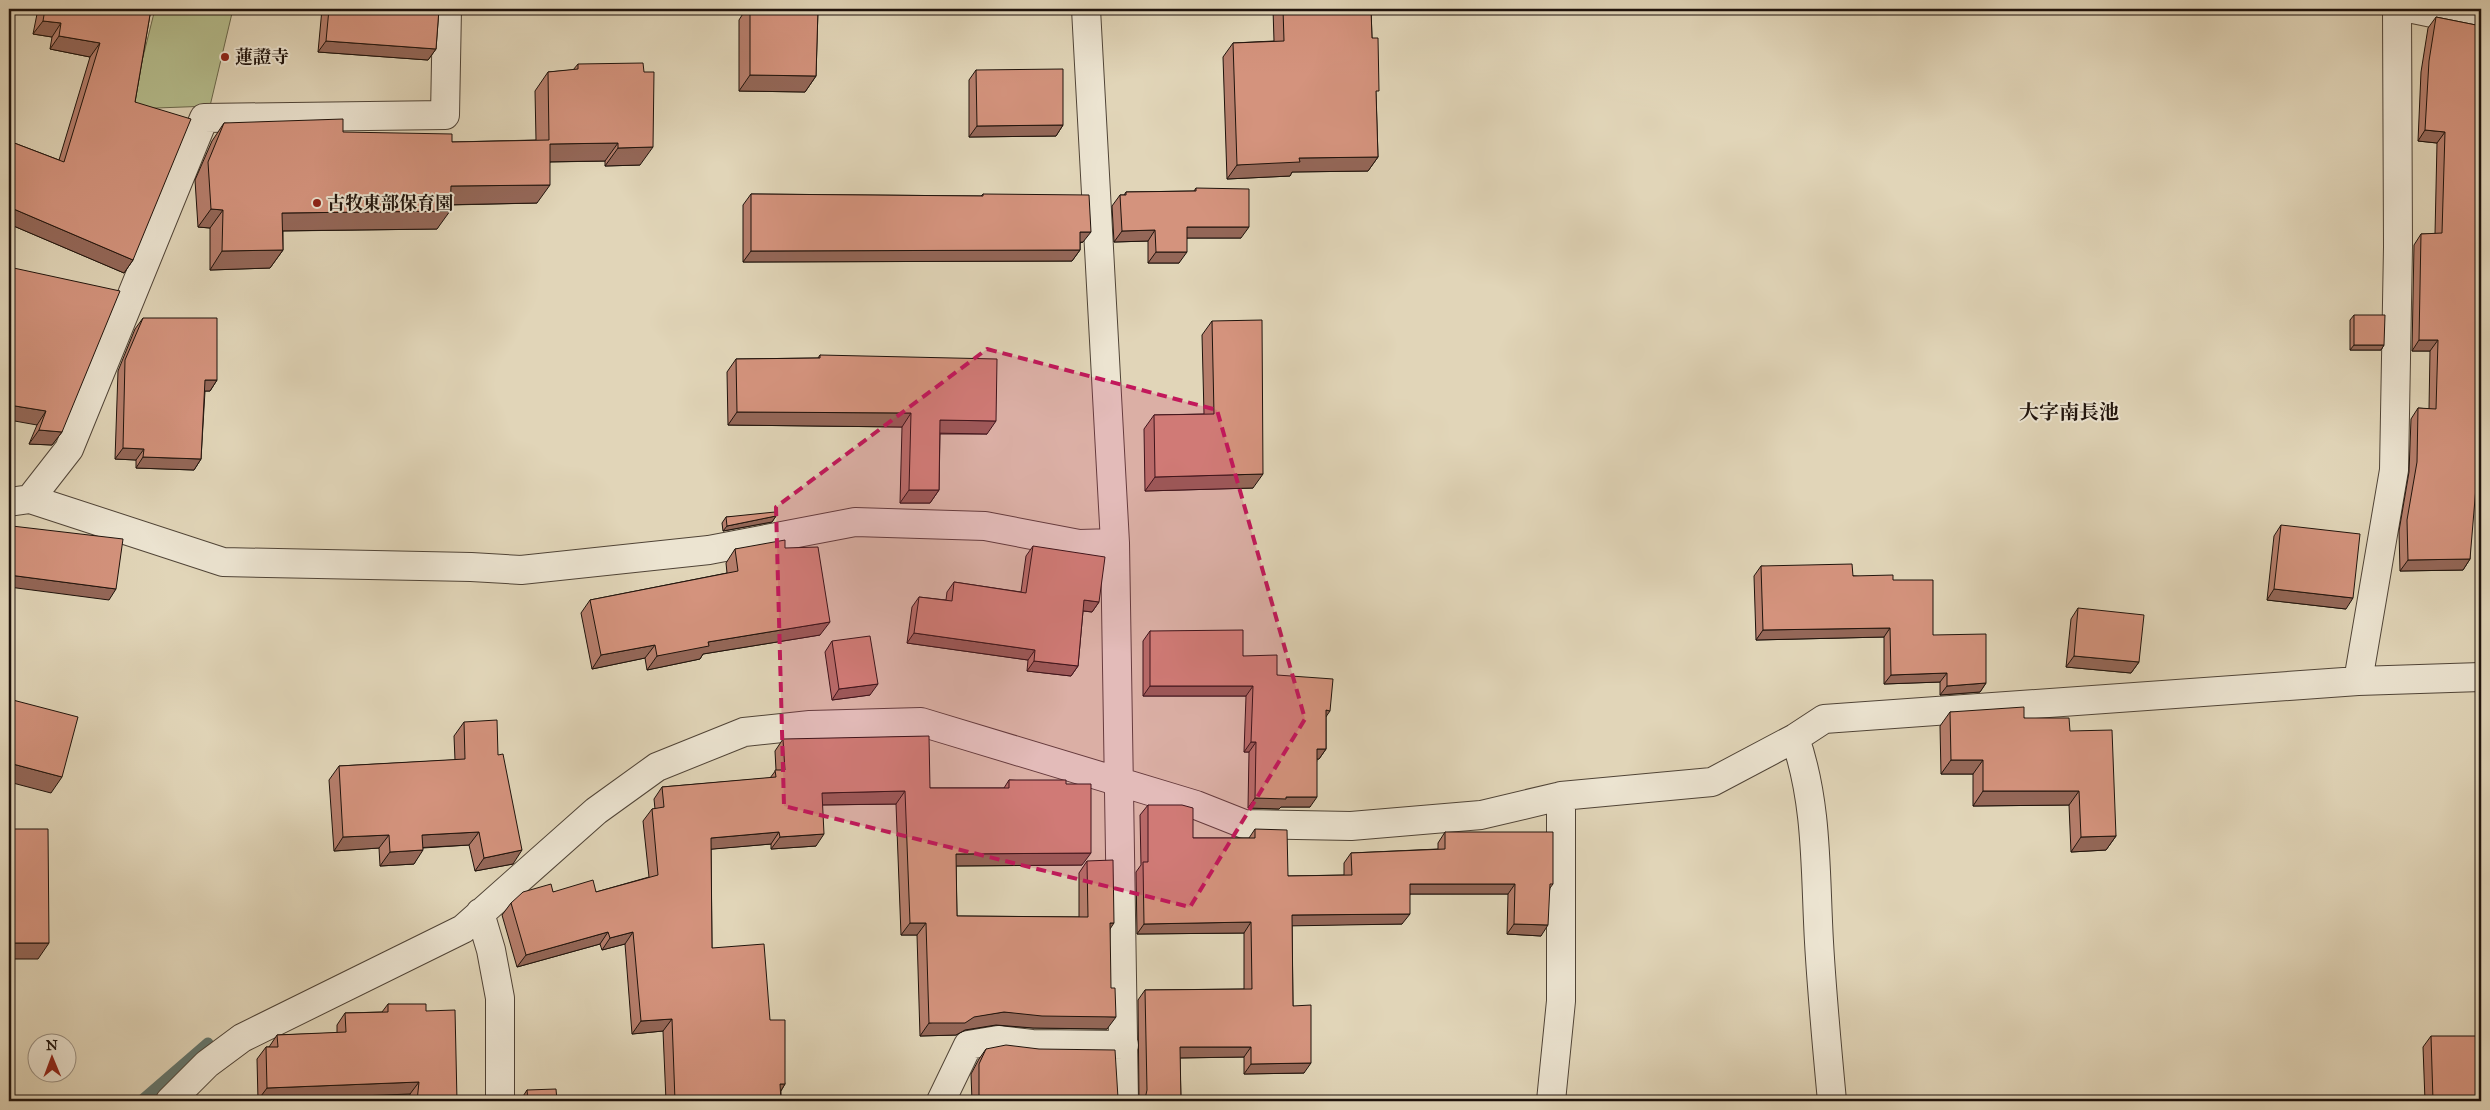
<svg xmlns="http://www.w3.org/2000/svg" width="2490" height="1110" font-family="'IM FELL Great Primer','Noto Serif JP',serif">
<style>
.green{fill:#b5bd8d;stroke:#6a684c}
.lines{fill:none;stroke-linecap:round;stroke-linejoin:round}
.stream{stroke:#65776e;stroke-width:11}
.minor-casing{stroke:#504437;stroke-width:30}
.minor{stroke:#ece4d1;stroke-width:28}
.wall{fill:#b67e6c;stroke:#1f130c}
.shaded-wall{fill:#946758;stroke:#1f130c}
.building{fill:#d4937d;stroke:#1f130c}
.marked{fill:#c2185b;fill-opacity:0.2;stroke:#c2185b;stroke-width:4;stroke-dasharray:10 6;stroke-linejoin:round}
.poi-dot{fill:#8f2418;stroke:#ece4d1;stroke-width:2}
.labels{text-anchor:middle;stroke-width:4;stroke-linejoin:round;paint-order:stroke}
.poi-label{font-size:18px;font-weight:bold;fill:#1f130c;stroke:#ece4d1;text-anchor:start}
.quarter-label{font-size:20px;font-weight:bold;fill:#1f130c;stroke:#ece4d1}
</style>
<rect width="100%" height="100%" fill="#e1d5b8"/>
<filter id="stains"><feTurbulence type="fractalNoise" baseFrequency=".004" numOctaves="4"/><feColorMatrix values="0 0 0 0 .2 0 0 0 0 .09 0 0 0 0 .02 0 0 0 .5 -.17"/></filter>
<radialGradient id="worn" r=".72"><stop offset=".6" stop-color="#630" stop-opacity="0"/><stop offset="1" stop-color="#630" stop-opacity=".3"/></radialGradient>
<path class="green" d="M 155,9 L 233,9 L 210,106 L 130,109 Z"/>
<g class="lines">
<path class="stream" d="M 141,1101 L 208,1043"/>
<g class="minor-casing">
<path id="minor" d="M 1086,9 L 1115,543 L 1124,1101
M 2413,9 L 2481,23
M 30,499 L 69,449 L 204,118 L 445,115 L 447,9
M 9,502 L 30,499 L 223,562 L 471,567 L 521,570 L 709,550 L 855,522 L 985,526 L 1079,544 L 1115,543
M 2358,681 L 2394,470 L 2398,247 L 2397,9
M 1795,738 C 1818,804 1815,873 1819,942 C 1822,995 1827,1048 1832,1101
M 480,913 L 491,950 L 500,998 L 500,1101
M 170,1101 L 207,1064 L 242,1038 L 463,929 L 596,811 L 657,767 L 744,732 L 810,725 L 921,722 L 1196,805 L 1244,824 L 1351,826 L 1481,815 L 1561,796 L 1712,782 L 1795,738 L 1824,719 L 2358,681 L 2481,677
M 941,1101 L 968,1045 L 998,1040 L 1032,1044 L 1124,1045
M 1551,1101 L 1561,1001 L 1561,796"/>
</g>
<use href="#minor" class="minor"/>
</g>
<path class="wall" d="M 38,9 L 151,9 L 135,102 L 133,260 L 124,273 L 9,224 L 9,141 L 59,160 L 90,57 L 50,49 L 52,37 L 33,34 Z
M 322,9 L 439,9 L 436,49 L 428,60 L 318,52 Z
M 744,9 L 818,9 L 816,76 L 805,92 L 739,91 L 739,20 L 744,12 Z
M 1273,9 L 1371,9 L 1372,38 L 1376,95 L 1378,157 L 1368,171 L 1292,172 L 1290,176 L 1227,179 L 1223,57 L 1233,43 L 1274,41 Z
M 2436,17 L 2481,26 L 2470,559 L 2463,570 L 2400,571 L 2399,531 L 2409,472 L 2411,419 L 2418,408 L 2429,409 L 2430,351 L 2412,351 L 2414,245 L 2421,234 L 2435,234 L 2437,143 L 2418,141 L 2421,72 L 2428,28 Z
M 578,64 L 640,165 L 605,166 L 605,161 L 550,162 L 537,203 L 450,205 L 437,229 L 283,231 L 283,250 L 270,268 L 210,270 L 210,228 L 198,227 L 195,180 L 212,141 L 224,123 L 452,142 L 536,140 L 535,91 L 548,72 L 573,70 Z
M 976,70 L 1063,125 L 1056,136 L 969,137 L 969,80 Z
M 1196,188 L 1241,238 L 1187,238 L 1179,263 L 1148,263 L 1148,241 L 1114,242 L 1112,206 L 1120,195 L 1124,195 L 1126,192 L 1194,191 Z
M 751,194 L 981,196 L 983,194 L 1083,242 L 1080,243 L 1080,250 L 1072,261 L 743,262 L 743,205 Z
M 9,267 L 62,432 L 52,445 L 29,444 L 37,425 Z
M 2354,315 L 2384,345 L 2381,350 L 2350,350 L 2350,320 Z
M 143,318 L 217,380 L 210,391 L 205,391 L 201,459 L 194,470 L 136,468 L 136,460 L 115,459 L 118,371 L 135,329 Z
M 1212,321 L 1253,488 L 1145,491 L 1144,429 L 1154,415 L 1204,414 L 1202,335 Z
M 820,355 L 987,434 L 940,434 L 939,490 L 930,503 L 900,503 L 902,427 L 728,425 L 727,372 L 736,359 L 818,358 Z
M 776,516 L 772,522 L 723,531 L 722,523 L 726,517 Z
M 2281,525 L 2346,609 L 2267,600 L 2274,536 Z
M 1033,546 L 1099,602 L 1092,612 L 1083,611 L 1078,666 L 1071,676 L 1027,671 L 1028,660 L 907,643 L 912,607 L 919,597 L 946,600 L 947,592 L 954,582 L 1021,592 L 1026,556 Z
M 785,548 L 820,635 L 703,654 L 700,659 L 647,670 L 645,658 L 592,669 L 581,613 L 590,600 L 727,573 L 726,563 L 735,549 Z
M 1761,566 L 1893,580 L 1933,635 L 1986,683 L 1980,692 L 1940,695 L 1940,682 L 1884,684 L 1884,637 L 1756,640 L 1754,576 Z
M 2078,608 L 2139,662 L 2131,673 L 2066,667 L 2071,619 Z
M 1150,631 L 1243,656 L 1277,675 L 1326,716 L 1326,749 L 1319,759 L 1317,759 L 1310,807 L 1281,807 L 1279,809 L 1248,808 L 1249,752 L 1244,752 L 1246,696 L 1143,696 L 1143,641 Z
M 832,641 L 870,695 L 832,700 L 825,652 Z
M 1950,712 L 2024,718 L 2070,731 L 2116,836 L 2106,850 L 2071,852 L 2069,805 L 1973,806 L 1973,774 L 1941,774 L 1940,726 Z
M 464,722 L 498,755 L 513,864 L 475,871 L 469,845 L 423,848 L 414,864 L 380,866 L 379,848 L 334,851 L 329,780 L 339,766 L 455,760 L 454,736 Z
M 783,739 L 930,788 L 1004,788 L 1009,780 L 1066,784 L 1082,865 L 956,866 L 957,916 L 1079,917 L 1079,873 L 1087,861 L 1110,929 L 1107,1029 L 1033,1028 L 996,1025 L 965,1030 L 956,1035 L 920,1036 L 917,935 L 901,935 L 896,804 L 822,805 L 816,846 L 771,849 L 771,844 L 711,849 L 712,948 L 770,1020 L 785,1084 L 781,1091 L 781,1101 L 666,1101 L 663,1031 L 632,1034 L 625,944 L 602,950 L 600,944 L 517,967 L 502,915 L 511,903 L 553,892 L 596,892 L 649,877 L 643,821 L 652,809 L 655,809 L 654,799 L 662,787 L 770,778 L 776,770 L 775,751 Z
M 1148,805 L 1193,838 L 1249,838 L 1255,829 L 1288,876 L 1344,875 L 1344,863 L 1351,853 L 1438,849 L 1438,843 L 1445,832 L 1553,884 L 1550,888 L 1541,936 L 1507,934 L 1508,894 L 1410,894 L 1402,924 L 1292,925 L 1293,1006 L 1304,1073 L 1244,1074 L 1244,1057 L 1180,1058 L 1181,1101 L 1139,1101 L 1138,1000 L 1145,990 L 1244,989 L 1244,933 L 1137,934 L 1136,872 L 1141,865 L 1140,815 Z
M 388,1004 L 426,1011 L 457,1101 L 410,1101 L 410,1094 L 258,1100 L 257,1059 L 266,1047 L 269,1047 L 277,1035 L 337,1033 L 337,1025 L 345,1013 L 382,1012 Z
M 2431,1036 L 2481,1101 L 2425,1101 L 2423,1047 Z
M 986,1049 L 1118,1098 L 1121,1101 L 972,1101 L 971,1074 L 979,1059 Z
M 527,1090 L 557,1101 L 520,1101 Z"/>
<path class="shaded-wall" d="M 43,21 L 61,23 L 52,37 L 33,34 Z
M 59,36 L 100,43 L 90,57 L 50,49 Z
M 326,41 L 436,49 L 428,60 L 318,52 Z
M 750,75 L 816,76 L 805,92 L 739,91 Z
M 1063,125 L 1056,136 L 969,137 L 977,126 Z
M 2425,130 L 2445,132 L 2437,143 L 2418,141 Z
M 618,143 L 605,161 L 537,162 L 550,144 Z
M 653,147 L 640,165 L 605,166 L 618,148 Z
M 1378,157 L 1368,171 L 1292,172 L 1290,176 L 1227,179 L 1237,165 L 1299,158 Z
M 550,185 L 537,203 L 438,205 L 451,186 Z
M 9,207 L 133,260 L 124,273 L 9,224 Z
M 211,209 L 223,210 L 210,228 L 198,227 Z
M 450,211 L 437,229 L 270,231 L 282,213 Z
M 1187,227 L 1249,227 L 1241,238 L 1179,238 Z
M 1155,230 L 1148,241 L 1114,242 L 1122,231 Z
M 1080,232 L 1091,232 L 1083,242 L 1072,243 Z
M 283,250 L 270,268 L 210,270 L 222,251 Z
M 1080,250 L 1072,261 L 743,262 L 751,251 Z
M 1156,252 L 1187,252 L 1179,263 L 1148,263 Z
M 2419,340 L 2438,340 L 2430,351 L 2412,351 Z
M 2354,345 L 2384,345 L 2381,350 L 2350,350 Z
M 205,380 L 217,380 L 210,391 L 197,391 Z
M 9,405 L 46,411 L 37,425 L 9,420 Z
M 737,412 L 911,413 L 902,427 L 728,425 Z
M 940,420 L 996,421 L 987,434 L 931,433 Z
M 39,430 L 62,432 L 52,445 L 29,444 Z
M 123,448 L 144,449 L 136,460 L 115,459 Z
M 143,457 L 201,459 L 194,470 L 136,468 Z
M 1263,474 L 1253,488 L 1145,491 L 1155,477 Z
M 909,490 L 939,490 L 930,503 L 900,503 Z
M 776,516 L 772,522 L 723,531 L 727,526 Z
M 2470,559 L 2463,570 L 2400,571 L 2408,560 Z
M 9,575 L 116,589 L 109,600 L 9,587 Z
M 2274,589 L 2353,598 L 2346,609 L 2267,600 Z
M 1084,600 L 1099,602 L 1092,612 L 1077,610 Z
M 830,622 L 820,635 L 703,654 L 700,659 L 647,670 L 657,656 L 708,642 Z
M 1890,628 L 1884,637 L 1756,640 L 1763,630 Z
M 914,633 L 1035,650 L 1028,660 L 907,643 Z
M 655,645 L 645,658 L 592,669 L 601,655 Z
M 2074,656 L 2139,662 L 2131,673 L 2066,667 Z
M 1034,661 L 1078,666 L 1071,676 L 1027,671 Z
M 1947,673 L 1940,682 L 1884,684 L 1891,675 Z
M 1986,683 L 1980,692 L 1940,695 L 1947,686 Z
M 878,684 L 870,695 L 832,700 L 839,689 Z
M 1150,686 L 1253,686 L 1246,696 L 1143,696 Z
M 1326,710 L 1330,711 L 1323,721 Z
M 1251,742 L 1256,742 L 1249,752 L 1244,752 Z
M 1317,749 L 1326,749 L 1319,759 L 1310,759 Z
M 1951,760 L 1983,760 L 1973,774 L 1941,774 Z
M 9,763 L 62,777 L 51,793 L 9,782 Z
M 905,791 L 896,804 L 813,805 L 822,793 Z
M 1983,791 L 2079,791 L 2069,805 L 1973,806 Z
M 1286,797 L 1317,797 L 1310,807 L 1281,807 L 1279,809 L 1248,808 L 1255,798 Z
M 479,832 L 469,845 L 413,848 L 422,835 Z
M 779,832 L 771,844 L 702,850 L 711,838 Z
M 824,834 L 816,846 L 771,849 L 780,837 Z
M 389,835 L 379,848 L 334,851 L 343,837 Z
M 2116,836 L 2106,850 L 2071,852 L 2081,837 Z
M 423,850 L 414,864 L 380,866 L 390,852 Z
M 522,850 L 513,864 L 475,871 L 484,858 Z
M 1091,853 L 1082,865 L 947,866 L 956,854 Z
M 1410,884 L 1515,884 L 1508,894 L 1402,894 Z
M 1410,914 L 1402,924 L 1285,926 L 1292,915 Z
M 1251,922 L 1244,933 L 1137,934 L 1144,924 Z
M 910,923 L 926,923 L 917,935 L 901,935 Z
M 1110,923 L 1114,923 L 1106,935 Z
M 1514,924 L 1548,925 L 1541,936 L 1507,934 Z
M 608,932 L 600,944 L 517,967 L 526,955 Z
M 633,932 L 625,944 L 602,950 L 610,938 Z
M 9,943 L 49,943 L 38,959 L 9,959 Z
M 1004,1012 L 1116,1017 L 1107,1029 L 1033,1028 L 996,1025 L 965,1030 L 956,1035 L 920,1036 L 929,1023 Z
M 672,1019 L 663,1031 L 632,1034 L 641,1021 Z
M 1180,1047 L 1251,1047 L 1244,1057 L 1173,1058 Z
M 1311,1063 L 1304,1073 L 1244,1074 L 1251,1064 Z
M 419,1082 L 410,1094 L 258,1100 L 267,1088 Z
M 780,1084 L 785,1084 L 777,1097 Z"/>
<path class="building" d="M 45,9 L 151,9 L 135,102 L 191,119 L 133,260 L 9,207 L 9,141 L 64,162 L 100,43 L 59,36 L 61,23 L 43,21 Z
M 329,9 L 439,9 L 436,49 L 326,41 Z
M 750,9 L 818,9 L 816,76 L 750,75 Z
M 1283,9 L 1371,9 L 1372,38 L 1378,38 L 1379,91 L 1376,91 L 1378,157 L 1299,158 L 1300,162 L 1237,165 L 1233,43 L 1284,41 Z
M 2436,17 L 2481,26 L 2481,427 L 2470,559 L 2408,560 L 2407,520 L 2417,462 L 2418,408 L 2436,409 L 2438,340 L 2419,340 L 2421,234 L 2442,233 L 2445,132 L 2425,130 L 2429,61 Z
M 643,63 L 644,72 L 654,72 L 653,147 L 618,148 L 618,143 L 550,144 L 550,185 L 451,186 L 450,211 L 282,213 L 283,250 L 222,251 L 223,210 L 211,209 L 208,162 L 224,123 L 343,119 L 343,132 L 452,134 L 452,142 L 549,140 L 548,72 L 578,69 L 578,64 Z
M 1063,69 L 1063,125 L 977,126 L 976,70 Z
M 1196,188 L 1249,189 L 1249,227 L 1187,227 L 1187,252 L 1156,252 L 1155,230 L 1122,231 L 1120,195 L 1126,195 L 1126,192 L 1196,191 Z
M 751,194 L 983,196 L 983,194 L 1089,195 L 1091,232 L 1080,232 L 1080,250 L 751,251 Z
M 9,267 L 120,291 L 62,432 L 39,430 L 46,411 L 9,405 Z
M 2354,315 L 2385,315 L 2384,345 L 2354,345 Z
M 143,318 L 217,318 L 217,380 L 205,380 L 201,459 L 143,457 L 144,449 L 123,448 L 125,360 Z
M 1262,320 L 1263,474 L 1155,477 L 1154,415 L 1214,414 L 1212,321 Z
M 820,355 L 997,359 L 996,421 L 940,420 L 939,490 L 909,490 L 911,413 L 737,412 L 736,359 L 820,358 Z
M 775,512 L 776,516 L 727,526 L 726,517 Z
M 9,515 L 13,515 L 12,526 L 123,539 L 116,589 L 9,575 Z
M 2281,525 L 2360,534 L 2353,598 L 2274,589 Z
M 785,540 L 785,548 L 818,547 L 830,622 L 708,642 L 709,646 L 657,656 L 655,645 L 601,655 L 590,600 L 738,571 L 735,549 Z
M 1033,546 L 1105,557 L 1099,602 L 1084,600 L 1078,666 L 1034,661 L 1035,650 L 914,633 L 919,597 L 952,601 L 954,582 L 1026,593 Z
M 1852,564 L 1853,576 L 1893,575 L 1893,580 L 1933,580 L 1933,635 L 1986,634 L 1986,683 L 1947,686 L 1947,673 L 1891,675 L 1890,628 L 1763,630 L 1761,566 Z
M 2078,608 L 2144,615 L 2139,662 L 2074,656 Z
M 1243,630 L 1243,656 L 1277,655 L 1277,675 L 1333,679 L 1330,711 L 1326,710 L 1326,749 L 1317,749 L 1317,797 L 1286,797 L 1286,799 L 1255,798 L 1256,742 L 1251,742 L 1253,686 L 1150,686 L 1150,631 Z
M 870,636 L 878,684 L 839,689 L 832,641 Z
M 9,699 L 78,717 L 62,777 L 9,763 Z
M 2024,707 L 2024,718 L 2069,718 L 2070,731 L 2112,730 L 2116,836 L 2081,837 L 2079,791 L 1983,791 L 1983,760 L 1951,760 L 1950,712 Z
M 497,720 L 498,755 L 503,754 L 522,850 L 484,858 L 479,832 L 422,835 L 423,850 L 390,852 L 389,835 L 343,837 L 339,766 L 465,759 L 464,722 Z
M 929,736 L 930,788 L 1009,788 L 1009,780 L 1066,780 L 1066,784 L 1091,784 L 1091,853 L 956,854 L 957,916 L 1088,917 L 1087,861 L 1113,860 L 1114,923 L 1110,923 L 1111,988 L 1115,988 L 1116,1017 L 1042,1016 L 1004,1012 L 974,1017 L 965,1023 L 929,1023 L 926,923 L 910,923 L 905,791 L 822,793 L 824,834 L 780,837 L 779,832 L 711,838 L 712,948 L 764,944 L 770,1020 L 785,1020 L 785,1084 L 780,1084 L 781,1101 L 675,1101 L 672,1019 L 641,1021 L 633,932 L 610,938 L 608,932 L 526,955 L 511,903 L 523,892 L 551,884 L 553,892 L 593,880 L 596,892 L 658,875 L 652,809 L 664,807 L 662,787 L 776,777 L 775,770 L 785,770 L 783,739 Z
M 1148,805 L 1182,805 L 1193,808 L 1193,838 L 1255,838 L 1255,829 L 1287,830 L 1288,876 L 1352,875 L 1351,853 L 1445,849 L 1445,832 L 1553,832 L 1553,884 L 1550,884 L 1548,925 L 1514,924 L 1515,884 L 1410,884 L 1410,914 L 1292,915 L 1293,1006 L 1311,1005 L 1311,1063 L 1251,1064 L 1251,1047 L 1180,1047 L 1181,1101 L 1142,1101 L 1145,1099 L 1147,1090 L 1145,990 L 1252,989 L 1251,922 L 1144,924 L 1143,862 L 1148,862 Z
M 9,829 L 48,829 L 49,943 L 9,943 Z
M 388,1004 L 426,1004 L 426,1011 L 455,1010 L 457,1101 L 417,1101 L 419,1082 L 267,1088 L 266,1047 L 278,1047 L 277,1035 L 346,1032 L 345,1013 L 388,1012 Z
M 2431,1036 L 2481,1036 L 2481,1101 L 2433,1101 Z
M 1006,1045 L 1039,1049 L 1115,1050 L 1118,1098 L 1121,1101 L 979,1101 L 979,1064 L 986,1049 Z
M 556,1089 L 557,1101 L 528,1101 L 527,1090 Z"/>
<path class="marked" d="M 987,349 L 1217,410 L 1305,719 L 1190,907 L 784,806 L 776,507 Z"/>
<g class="poi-dot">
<circle cx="225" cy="57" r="5"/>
<circle cx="317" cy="203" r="5"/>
</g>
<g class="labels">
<g class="poi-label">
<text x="235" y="63">蓮證寺</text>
<text x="327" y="209">古牧東部保育園</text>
</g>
<g class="quarter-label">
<text x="2069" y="419">大字南長池</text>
</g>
</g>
<rect width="2490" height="1110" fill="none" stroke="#e1d5b8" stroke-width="30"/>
<rect x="10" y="10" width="2470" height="1090" fill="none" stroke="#1f130c" stroke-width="2.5"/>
<rect x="15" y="15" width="2460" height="1080" fill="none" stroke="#1f130c"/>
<g transform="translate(52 1058) rotate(359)"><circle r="24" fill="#ece4d1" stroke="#9a9082"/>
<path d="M0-4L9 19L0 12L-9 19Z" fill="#8f2418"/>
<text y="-8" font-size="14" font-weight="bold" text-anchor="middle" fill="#1f130c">N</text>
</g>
<rect width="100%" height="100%" filter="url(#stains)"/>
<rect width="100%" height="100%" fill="url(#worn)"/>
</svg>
